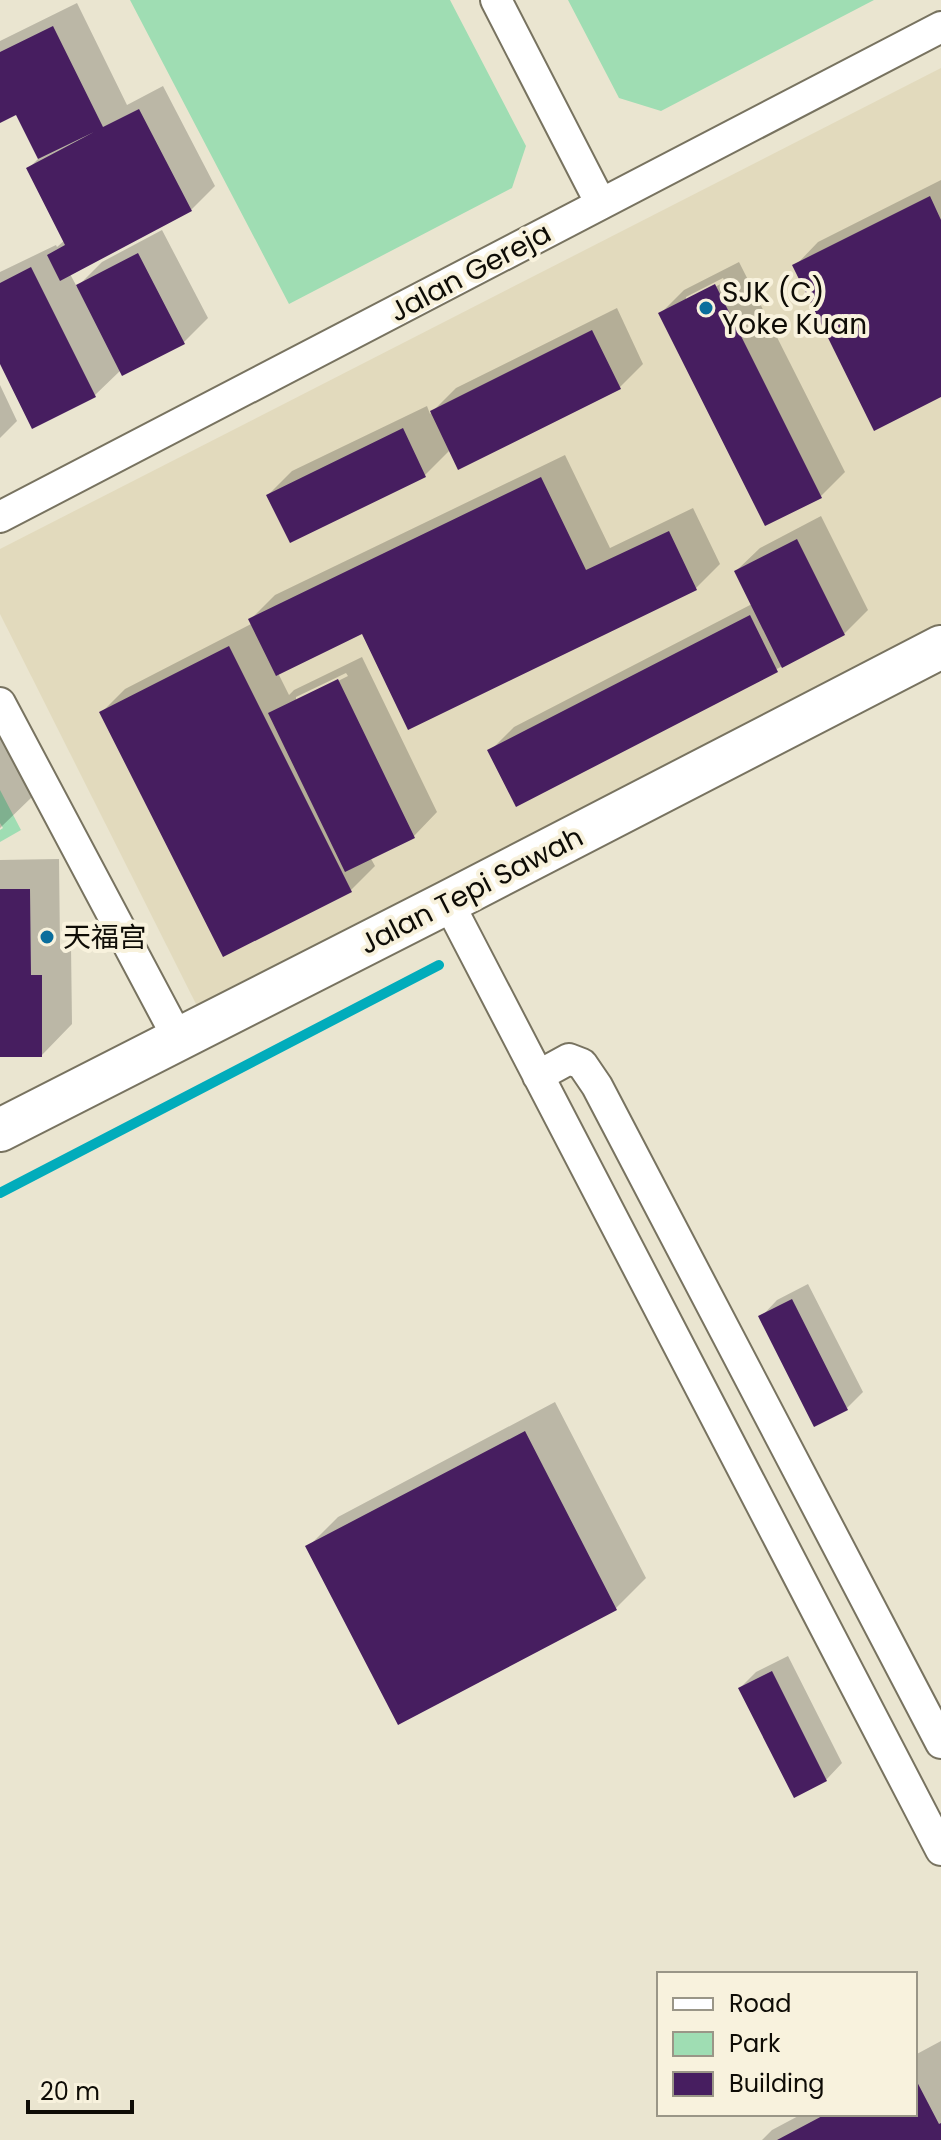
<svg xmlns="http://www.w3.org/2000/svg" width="941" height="2140" font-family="Poppins,'Noto Sans SC',sans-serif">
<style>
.built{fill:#e2dabd}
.green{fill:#9fddb3}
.shadow{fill:#0003;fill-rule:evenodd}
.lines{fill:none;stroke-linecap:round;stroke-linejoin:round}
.stream{stroke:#01acbb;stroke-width:10}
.building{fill:#471e60}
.street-casing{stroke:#787360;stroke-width:34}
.secondary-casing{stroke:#787360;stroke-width:46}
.street{stroke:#fff;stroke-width:30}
.secondary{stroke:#fff;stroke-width:42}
.poi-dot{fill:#0b6e9c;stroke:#f8f2dd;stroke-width:3}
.labels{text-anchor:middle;stroke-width:8;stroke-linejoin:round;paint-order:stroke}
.street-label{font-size:28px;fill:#0e0c06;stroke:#f8f2dd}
.poi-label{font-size:28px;fill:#0e0c06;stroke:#f8f2dd;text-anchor:start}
</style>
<rect width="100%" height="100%" fill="#eae5d0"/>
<path class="built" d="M 941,68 L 941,626 L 197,1006 L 0,614 L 0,549 Z"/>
<path class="green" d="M 130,0 L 450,0 L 526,146 L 512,188 L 289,304 Z
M 568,0 L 874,0 L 661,111 L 619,98 Z
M 0,790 L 21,830 L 0,842 L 0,830 L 3,828 L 0,823 Z"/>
<path class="shadow" d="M 77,3 L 127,105 L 163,86 L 215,186 L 191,210 L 70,274 L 77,287 L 102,262 L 162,230 L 208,318 L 184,342 L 121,370 L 95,395 L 0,360 L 0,272 L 56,245 L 57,247 L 65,240 L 28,169 L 39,158 L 17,112 L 0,120 L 0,41 Z
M 941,180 L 941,395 L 795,266 L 818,242 Z
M 739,262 L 845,472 L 821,496 L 766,524 L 661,313 L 684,290 ZM 723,278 L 725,282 L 686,301 L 686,297 Z
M 617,308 L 643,364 L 620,387 L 451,449 L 424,476 L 268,495 L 292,471 L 427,406 L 430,414 L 456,388 Z
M 0,385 L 17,421 L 0,438 Z
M 565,455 L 610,548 L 693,508 L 720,564 L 696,588 L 363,632 L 278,673 L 289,695 L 294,690 L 362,657 L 437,812 L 414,836 L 370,857 L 375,866 L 351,890 L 102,712 L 125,689 L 253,623 L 251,619 L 275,595 ZM 346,673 L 348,676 L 296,702 L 296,697 Z
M 821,516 L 868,610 L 844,634 L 517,804 L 490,751 L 514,727 L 752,604 L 736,571 L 760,548 Z
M 0,737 L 32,797 L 0,828 Z
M 59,859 L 60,946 L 71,946 L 72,1024 L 42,1055 L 0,1055 L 0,860 Z
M 808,1284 L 863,1392 L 847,1408 L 761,1317 L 777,1300 Z
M 555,1402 L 646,1578 L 616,1608 L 398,1722 L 308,1547 L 338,1517 Z
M 788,1656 L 842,1763 L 826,1780 L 740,1688 L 756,1672 Z
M 941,2041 L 941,2140 L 762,2140 L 772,2130 L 802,2114 L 915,2114 L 915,2055 Z"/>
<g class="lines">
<path class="stream" d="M 0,1193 L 439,965"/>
</g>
<path class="building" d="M 53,26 L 103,127 L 139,109 L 192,211 L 60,281 L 47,255 L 65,245 L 26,168 L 94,132 L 38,159 L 16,115 L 0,123 L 0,52 Z
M 930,196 L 941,220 L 941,397 L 874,431 L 792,265 Z
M 138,253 L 185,344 L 122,376 L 76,285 Z
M 31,267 L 96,397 L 32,429 L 0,364 L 0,283 Z
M 715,284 L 822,498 L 765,526 L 658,313 Z
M 592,330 L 621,389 L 458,470 L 430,411 Z
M 403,428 L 426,477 L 290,543 L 266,495 Z
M 541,477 L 586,570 L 669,531 L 697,590 L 408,730 L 362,634 L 276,676 L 248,619 Z
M 797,539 L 845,635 L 782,668 L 734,571 Z
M 750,615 L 778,672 L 516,807 L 487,750 Z
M 229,646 L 352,892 L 223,957 L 99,712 Z
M 338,679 L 415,838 L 345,872 L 268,713 Z
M 0,889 L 30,889 L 31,975 L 42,975 L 42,1057 L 0,1057 Z
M 792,1299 L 848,1410 L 814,1427 L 758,1316 Z
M 525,1431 L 617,1610 L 398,1725 L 305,1546 Z
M 772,1671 L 827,1781 L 794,1798 L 738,1688 Z
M 915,2078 L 939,2124 L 941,2123 L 941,2140 L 777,2140 L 826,2114 L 915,2114 Z"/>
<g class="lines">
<g class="street-casing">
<path id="street" d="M 496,0 L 601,204
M 0,517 L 941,27
M 0,703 L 179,1040
M 448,902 L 941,1850
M 538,1076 L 569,1059 L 582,1064 L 597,1086 L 941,1743"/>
</g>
<g class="secondary-casing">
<path id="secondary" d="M 0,1130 L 448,902 L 941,647"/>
</g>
<use href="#street" class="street"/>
<use href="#secondary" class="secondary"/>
</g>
<g class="poi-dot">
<circle cx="706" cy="308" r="8"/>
<circle cx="47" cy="937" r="8"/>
</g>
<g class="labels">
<g class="street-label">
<text transform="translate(470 272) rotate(-28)" y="10">Jalan Gereja</text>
<text transform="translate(471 890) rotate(-27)" y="10">Jalan Tepi Sawah</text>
</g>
<g class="poi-label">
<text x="722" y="302">SJK (C)<tspan x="722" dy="32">Yoke Kuan</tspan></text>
<text x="63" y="947">天福宫</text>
</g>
</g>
<rect x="657" y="1972" width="260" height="144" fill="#f8f2dd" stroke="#9a9687" stroke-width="2"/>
<rect x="673" y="1998" width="40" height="12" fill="#ffffff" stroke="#9a9687" stroke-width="2"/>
<text x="729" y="2012" font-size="24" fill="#0e0c06">Road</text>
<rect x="673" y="2032" width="40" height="24" fill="#9fddb3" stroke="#9a9687" stroke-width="2"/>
<text x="729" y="2052" font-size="24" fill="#0e0c06">Park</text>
<rect x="673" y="2072" width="40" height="24" fill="#471e60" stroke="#9a9687" stroke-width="2"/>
<text x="729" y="2092" font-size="24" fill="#0e0c06">Building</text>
<path d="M28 2100v12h104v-12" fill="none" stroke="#0e0c06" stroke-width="4"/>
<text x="40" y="2100" font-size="24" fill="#0e0c06" stroke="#f8f2dd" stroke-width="6" paint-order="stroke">20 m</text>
</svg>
